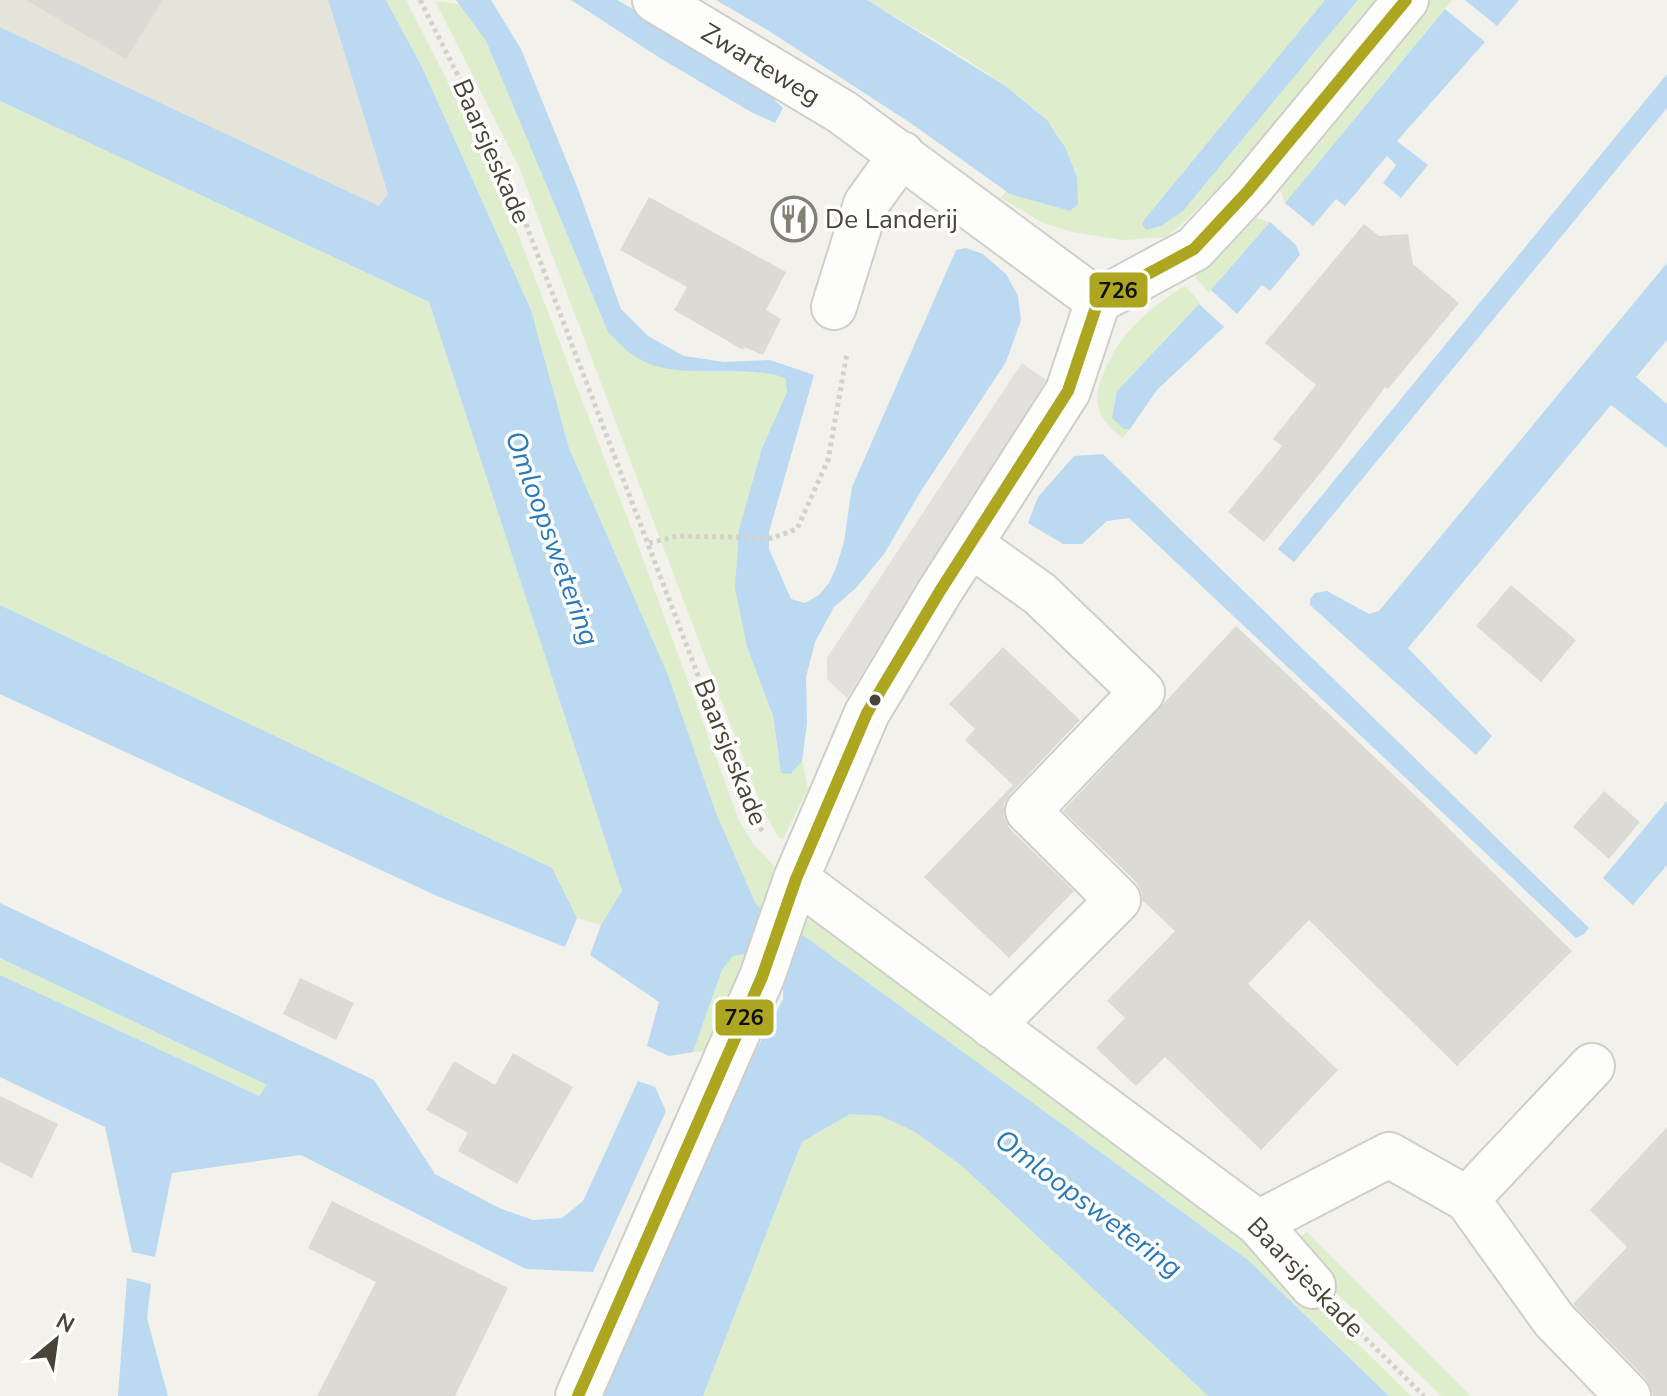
<svg xmlns="http://www.w3.org/2000/svg" width="1667" height="1396" font-family="'Nunito Sans',sans-serif">
<style>
.residential{fill:#e6e3d9}
.green{fill:#deeecc}
.parking{fill:#e2e0dc}
.water{fill:#bbdaf2}
.building{fill:#dcdad4}
.lines{fill:none;stroke-linecap:round;stroke-linejoin:round}
.minor-casing{stroke:#d0cec9;stroke-width:48}
.path{stroke:#d2d1ca;stroke-width:5;stroke-dasharray:4 4;stroke-linecap:butt}
.minor{stroke:#fdfdfc;stroke-width:44}
.bus-1-casing{stroke:#fff;stroke-width:18}
.bus-1{stroke:#aca620;stroke-width:12}
.bus-dot{fill:#4a4337;stroke:#fff;stroke-width:3}
.labels{text-anchor:middle;stroke-width:7;stroke-linejoin:round;paint-order:stroke}
.street-label{font-size:26px;fill:#4a4337;stroke:#fff}
.poi-label{font-size:26px;fill:#4a4337;stroke:#fff;text-anchor:start}
.water-label{font-size:28px;font-style:italic;fill:#2a79bb;stroke:#fff}
.line-badge{stroke:#fff;stroke-width:3}
.pale-badge-label{font-size:22px;text-anchor:middle;font-weight:bold;fill:#111}
</style>
<rect width="100%" height="100%" fill="#f2f1ec"/>
<path class="residential" d="M 0,0 L 328,0 L 388,194 L 379,206 L 0,27 Z"/>
<path class="green" d="M 386,0 L 406,0 L 496,177 L 639,548 L 739,820 L 752,842 L 778,870 L 767,918 L 755,902 L 716,813 L 668,675 L 569,448 L 531,310 L 423,69 Z
M 867,0 L 1325,0 L 1142,224 L 1183,211 L 1358,0 L 1377,0 L 1237,169 L 1179,227 L 1165,237 L 1122,240 L 1072,232 L 1043,223 L 1001,198 L 1006,191 L 1069,211 C 1068,191 1070,168 1065,150 C 1054,102 910,27 867,0 Z
M 1430,0 L 1452,0 L 1285,203 L 1280,190 L 1282,180 Z
M 435,1 L 459,4 L 486,41 L 608,332 L 671,369 L 753,371 L 785,377 L 787,392 L 762,448 L 739,529 L 739,548 L 747,647 L 773,716 L 778,755 L 791,774 L 802,761 L 808,789 L 783,839 L 779,838 L 763,810 L 519,167 Z
M 0,101 L 429,302 L 622,891 L 601,925 L 577,918 L 551,868 L 0,605 Z
M 1253,217 L 1270,222 L 1209,293 L 1195,277 Z
M 1185,285 L 1200,303 L 1117,391 L 1124,429 L 1130,429 L 1123,438 C 1117,433 1109,428 1105,421 C 1094,406 1096,391 1103,374 C 1121,331 1147,311 1185,285 Z
M 804,908 L 1248,1236 L 1411,1396 L 1389,1396 L 1248,1260 L 796,930 Z
M 753,953 L 713,1051 L 693,1052 L 722,970 L 733,956 Z
M 0,958 L 267,1085 L 259,1096 L 0,975 Z
M 850,1114 L 881,1116 L 915,1132 L 962,1166 L 1208,1396 L 703,1396 L 802,1142 Z
M 1307,1232 L 1471,1396 L 1441,1396 L 1297,1254 L 1297,1239 Z"/>
<path class="parking" d="M 1022,363 L 1046,380 L 847,698 L 827,679 L 827,658 Z"/>
<path class="water" d="M 328,0 L 386,0 L 423,69 L 531,310 L 569,448 L 668,675 L 716,813 L 755,902 L 767,918 L 753,953 L 733,956 L 722,970 L 693,1052 L 669,1056 L 647,1046 L 659,1002 L 590,955 L 601,925 L 622,891 L 429,302 L 0,101 L 0,27 L 379,206 L 388,194 Z
M 456,0 L 491,0 L 521,49 L 578,189 L 621,309 L 648,336 L 684,356 L 724,362 L 770,360 L 814,375 L 769,532 L 769,549 L 791,599 L 805,603 L 819,595 L 829,583 L 836,568 L 844,542 L 852,487 L 956,250 L 966,248 L 983,254 L 1006,274 L 1018,296 L 1021,320 L 1006,362 L 921,491 L 884,554 L 856,588 L 834,607 L 815,642 L 806,677 L 807,723 L 802,761 L 791,774 L 781,773 L 773,716 L 747,647 L 735,588 L 739,529 L 762,448 L 787,392 L 785,378 C 740,362 676,383 636,357 C 626,351 616,340 608,332 L 486,41 Z
M 571,0 L 617,0 L 720,59 L 764,90 L 783,108 L 775,123 L 751,112 L 660,58 Z
M 716,0 L 867,0 L 1007,87 L 1047,120 L 1065,147 L 1077,177 L 1078,204 L 1070,211 L 1010,194 L 912,124 L 769,31 Z
M 1325,0 L 1358,0 L 1183,211 L 1161,226 L 1146,230 L 1142,224 L 1148,215 Z
M 1465,0 L 1519,0 L 1497,26 Z
M 1445,9 L 1485,42 L 1397,141 L 1428,165 L 1401,198 L 1383,183 L 1396,165 L 1387,156 L 1345,206 L 1336,199 L 1313,226 L 1285,203 Z
M 1667,74 L 1667,108 L 1294,562 L 1278,549 Z
M 1270,222 L 1296,245 L 1300,255 L 1270,291 L 1262,285 L 1237,314 L 1211,290 Z
M 1667,263 L 1667,340 L 1636,377 L 1667,404 L 1667,448 L 1611,405 L 1408,648 L 1492,736 L 1476,755 L 1310,605 L 1310,599 L 1315,593 L 1327,591 L 1369,614 L 1379,611 Z
M 1199,304 L 1224,327 L 1157,390 L 1130,429 L 1124,429 L 1112,418 L 1117,391 Z
M 1103,454 L 1589,928 L 1584,934 L 1576,938 L 1129,518 L 1107,521 L 1082,544 L 1063,544 L 1028,523 L 1038,497 L 1074,456 Z
M 0,605 L 552,868 L 577,918 L 565,947 L 437,896 L 0,694 Z
M 1667,801 L 1667,865 L 1633,905 L 1603,878 Z
M 0,903 L 374,1080 L 435,1174 L 499,1208 L 533,1220 L 562,1218 L 583,1201 L 638,1081 L 655,1087 L 666,1111 L 593,1272 L 526,1269 L 301,1155 L 172,1173 L 155,1257 L 132,1252 L 105,1127 L 0,1077 L 0,975 L 259,1096 L 267,1085 L 0,958 Z
M 796,930 L 1248,1260 L 1389,1396 L 1208,1396 L 962,1166 L 915,1132 L 881,1116 L 850,1114 L 802,1142 L 703,1396 L 602,1396 L 743,1075 L 783,999 L 784,959 Z
M 127,1278 L 151,1284 L 147,1318 L 168,1396 L 118,1396 Z"/>
<path class="building" d="M 26,0 L 163,0 L 126,59 Z
M 649,197 L 786,272 L 766,310 L 781,319 L 763,355 L 744,347 L 743,350 L 674,310 L 687,287 L 620,250 Z
M 1364,224 L 1379,236 L 1408,234 L 1413,264 L 1459,303 L 1388,389 L 1385,387 L 1331,460 L 1264,542 L 1228,512 L 1282,446 L 1273,439 L 1316,385 L 1265,343 Z
M 1511,585 L 1576,640 L 1541,682 L 1476,626 Z
M 1236,626 L 1421,801 L 1572,951 L 1457,1066 L 1309,920 L 1248,984 L 1338,1070 L 1261,1150 L 1165,1057 L 1136,1086 L 1096,1048 L 1125,1018 L 1107,1001 L 1175,931 L 1142,900 L 1142,893 L 1136,882 L 1063,811 Z
M 1003,647 L 1080,720 L 1010,794 L 1004,804 L 1004,817 L 1010,829 L 1074,891 L 1009,958 L 924,877 L 1013,785 L 965,740 L 975,729 L 949,704 Z
M 1604,791 L 1640,822 L 1609,859 L 1573,827 Z
M 300,978 L 354,1003 L 336,1040 L 283,1014 Z
M 513,1053 L 573,1087 L 517,1184 L 458,1151 L 468,1133 L 426,1110 L 454,1061 L 495,1085 Z
M 0,1096 L 58,1124 L 32,1178 L 0,1162 Z
M 1667,1127 L 1667,1396 L 1653,1396 L 1646,1379 L 1573,1304 L 1627,1247 L 1590,1210 Z
M 332,1201 L 508,1288 L 455,1396 L 317,1396 L 376,1282 L 308,1248 Z"/>
<g class="lines">
<g class="minor-casing">
<path id="minor" d="M 655,0 L 842,112 L 1098,301
M 834,307 L 866,204 L 902,154
M 970,544 L 1040,594 L 1142,692 L 1028,811 L 1118,900 L 992,1026
M 796,879 L 1258,1223 L 1313,1286
M 1467,1199 L 1554,1320 L 1628,1396
M 1258,1223 L 1389,1155 L 1467,1199 L 1592,1066
M 578,1396 L 762,977 L 796,879 L 867,713 L 940,591 L 1068,391 L 1098,301 L 1194,249 L 1248,191 L 1406,0"/>
</g>
<path class="path" d="M 420,0 L 505,169 L 752,817 L 763,832
M 649,543 L 678,536 L 772,538 L 797,529 L 828,460 L 847,353
M 1348,1321 L 1424,1396"/>
<use href="#minor" class="minor"/>
<g class="bus-1-casing">
<path id="bus-1" d="M 578,1396 L 762,977 L 796,879 L 867,713 L 940,591 L 1068,391 L 1098,301 L 1194,249 L 1248,191 L 1406,0"/>
</g>
<use href="#bus-1" class="bus-1"/>
</g>
<defs>
<g id="restaurant-ring" transform="scale(2.3)"><circle r="9.5" fill="#fff" stroke="#858076" stroke-width="1.5"/><path d="M-5-6h1v4h1v-4h1v4h1v-4h1v5L-1.5 .5V6h-2V.5L-5-1ZM5-6V6H3V1.5H1.5Q1.5-4 5-6Z" fill="#858076"/></g>
</defs>
<g fill-rule="evenodd">
<use href="#restaurant-ring" x="794" y="219"/>
</g>
<circle class="bus-dot" cx="875" cy="700" r="7"/>
<g class="labels">
<g class="street-label">
<text transform="translate(761 64) rotate(31)" y="9">Zwarteweg</text>
<text transform="translate(492 151) rotate(66)" y="9">Baarsjeskade</text>
<text transform="translate(731 752) rotate(68)" y="9">Baarsjeskade</text>
<text transform="translate(1306 1277) rotate(46)" y="9">Baarsjeskade</text>
</g>
<g class="poi-label">
<text x="825" y="228">De Landerij</text>
</g>
<g class="water-label">
<text transform="translate(553 538) rotate(70)" y="10">Omloopswetering</text>
<text transform="translate(1089 1203) rotate(37)" y="10">Omloopswetering</text>
</g>
</g>
<g class="line-badge">
<rect x="1088" y="271" width="61" height="38" rx="8" fill="#aca620"/>
<rect x="714" y="998" width="61" height="39" rx="8" fill="#aca620"/>
</g>
<g class="pale-badge-label">
<text x="1118" y="298">726</text>
<text x="744" y="1025">726</text>
</g>
<g transform="translate(56 1340) rotate(29)" stroke="#ffffff" stroke-width="6" paint-order="stroke">
<path d="M0-6L14 30L0 20L-14 30Z" fill="#4a4337"/>
<text y="-12" font-size="22" font-weight="bold" text-anchor="middle" fill="#4a4337">N</text>
</g>
</svg>
